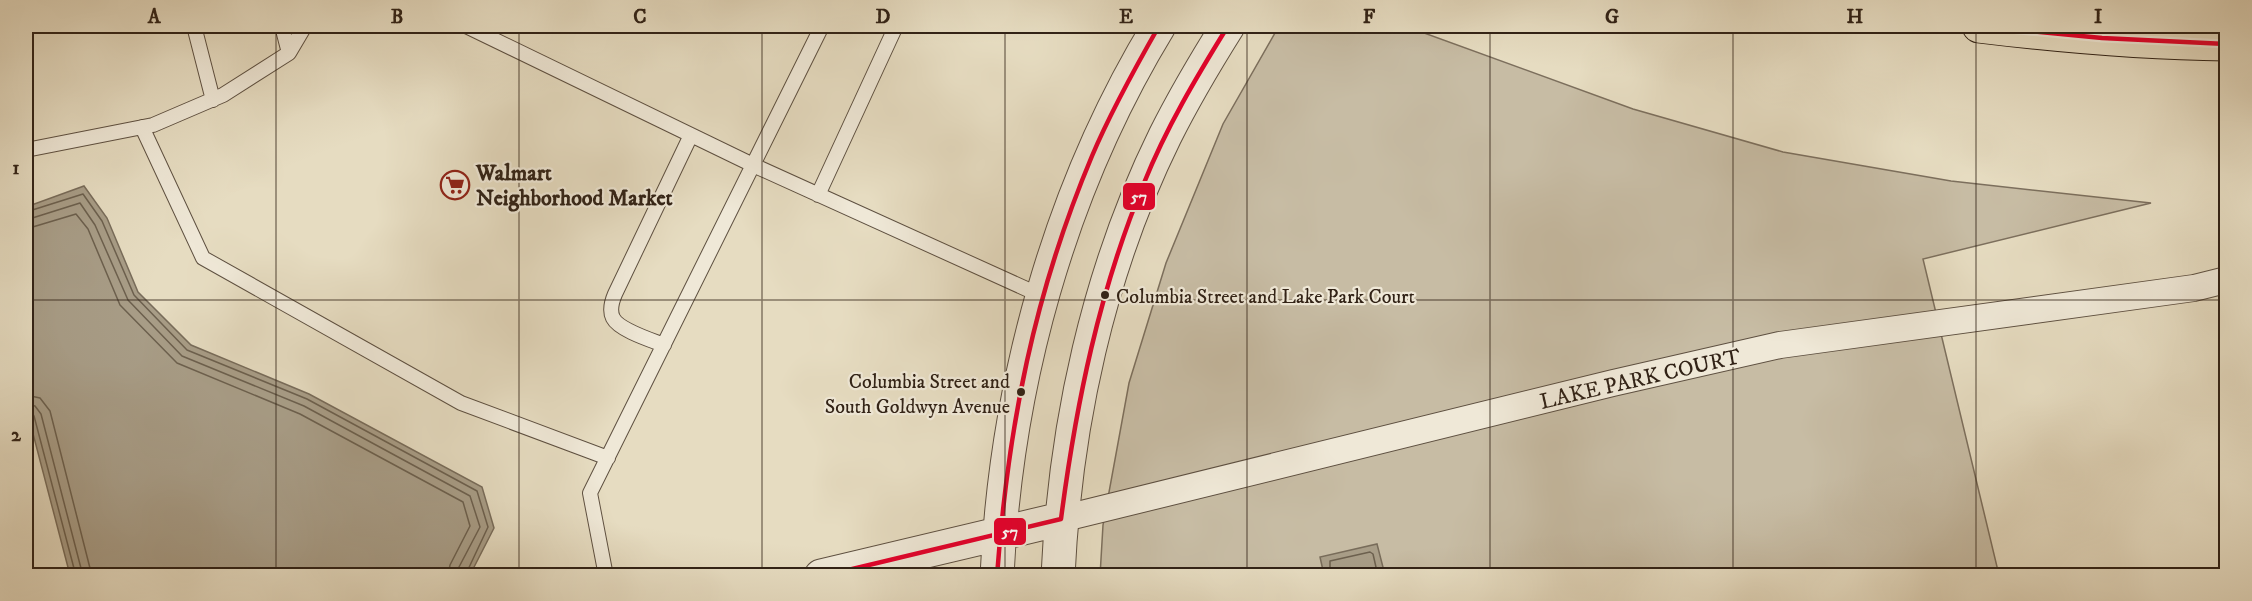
<svg xmlns="http://www.w3.org/2000/svg" width="2252" height="601" font-family="'IM FELL DW Pica',serif">
<style>
.green{fill:#c7bca4;stroke:#7c6f5d;stroke-width:1.5}
.water{fill:#a89d87;stroke:#786c5a;stroke-width:1.5}
.lines{fill:none;stroke-linecap:round;stroke-linejoin:round}
.shore{stroke:#6c604e;stroke-width:1.5}
.service-casing{stroke:#5e5041;stroke-width:16}
.minor-casing{stroke:#5e5041;stroke-width:28}
.tertiary-casing{stroke:#5e5041;stroke-width:35}
.primary-casing{stroke:#312216;stroke-width:35}
.service{stroke:#efe8d7;stroke-width:14}
.minor{stroke:#efe8d7;stroke-width:26}
.tertiary{stroke:#efe8d7;stroke-width:33}
.primary{stroke:#e6dcc1;stroke-width:33}
.bus-1-casing{stroke:#efe8d7;stroke-width:9}
.bus-1{stroke:#e4002b;stroke-width:4.5}
.grid{fill:none;stroke:#312216;stroke-width:1.5;stroke-opacity:0.55}
.bus-dot{fill:#312216;stroke:#efe8d7;stroke-width:2}
.labels{text-anchor:middle;stroke-width:4.5;stroke-linejoin:round;paint-order:stroke}
.bus-label{font-size:20px;fill:#312216;stroke:#efe8d7;text-anchor:start}
.poi-label{font-size:22px;font-weight:bold;fill:#312216;stroke:#efe8d7;text-anchor:start}
.street-label{font-size:22px;fill:#312216;stroke:#efe8d7}
.line-badge{stroke:#efe8d7;stroke-width:2}
.badge-label{font-size:16px;text-anchor:middle;font-weight:bold;fill:#fff}
.neatline{fill:none;stroke:#312216;stroke-width:2}
.grid-label{font-size:20px;text-anchor:middle;font-weight:bold;fill:#312216}
</style>
<rect width="100%" height="100%" fill="#e6dcc1"/>
<filter id="stains"><feTurbulence type="fractalNoise" baseFrequency=".00333" numOctaves="4"/><feColorMatrix values="0 0 0 0 .2 0 0 0 0 .09 0 0 0 0 .02 0 0 0 .5 -.17"/></filter>
<radialGradient id="worn" r=".72"><stop offset=".6" stop-color="#630" stop-opacity="0"/><stop offset="1" stop-color="#630" stop-opacity=".3"/></radialGradient>
<path class="green" d="M 1279,26 L 1405,26 L 1633,109 L 1783,152 L 1951,181 L 2151,203 L 1923,259 L 1999,575 L 1100,576 L 1103,525 L 1129,383 L 1166,263 L 1223,124 Z"/>
<path class="water" d="M 84,186 L 107,218 L 138,292 L 191,345 L 309,394 L 482,487 L 494,528 L 471,573 L 464,576 L 70,575 L 26,407 L 26,207 Z
M 1377,544 L 1385,575 L 1324,575 L 1320,557 Z"/>
<g class="lines">
<path class="shore" d="M 26,212 L 83,194 L 102,221 L 134,295 L 187,350 L 307,399 L 477,491 L 488,527 L 465,576
M 26,220 L 80,203 L 95,225 L 128,300 L 182,356 L 304,406 L 470,496 L 480,527 L 459,567 L 457,576
M 26,229 L 76,214 L 88,229 L 120,305 L 177,363 L 300,414 L 463,502 L 470,526 L 450,565 L 448,576
M 26,395 L 40,398 L 50,411 L 92,576
M 26,404 L 35,406 L 41,414 L 83,576
M 26,411 L 31,412 L 34,416 L 76,576
M 1330,576 L 1330,561 L 1370,552 L 1373,554 L 1378,576"/>
<g class="service-casing">
<path id="service" d="M 194,26 L 213,100
M 282,26 L 289,53
M 466,26 L 753,165 L 1042,296
M 142,127 L 203,258 L 461,403 L 608,458
M 26,150 L 153,125 L 223,95 L 289,53 L 305,26
M 818,195 L 896,26
M 664,345 C 651,340 619,330 613,318 C 609,310 612,301 615,294 L 691,135
M 606,576 L 590,493 L 822,26"/>
</g>
<g class="minor-casing">
<path id="minor" d="M 1061,519 L 1613,383 L 1780,345 L 2194,288 L 2226,280"/>
</g>
<g class="tertiary-casing">
<path id="tertiary" d="M 821,576 L 1061,519
M 997,576 C 1006,384 1059,190 1159,26
M 1058,576 C 1065,425 1098,272 1165,136 C 1184,98 1206,61 1228,26"/>
</g>
<g class="primary-casing">
<path id="primary" d="M 1979,26 C 2061,36 2143,43 2226,44"/>
</g>
<use href="#service" class="service"/>
<use href="#minor" class="minor"/>
<use href="#tertiary" class="tertiary"/>
<use href="#primary" class="primary"/>
<g class="bus-1-casing">
<path id="bus-1" d="M 1979,26 L 2102,38 L 2226,44
M 823,576 L 1061,519 C 1076,404 1099,291 1144,183 C 1166,128 1197,76 1228,26
M 997,576 C 1008,426 1034,294 1092,156 C 1111,111 1135,68 1159,26"/>
</g>
<use href="#bus-1" class="bus-1"/>
</g>
<path class="grid" d="M 276,26 L 276,576M 519,26 L 519,576M 762,26 L 762,576M 1005,26 L 1005,576M 1247,26 L 1247,576M 1490,26 L 1490,576M 1733,26 L 1733,576M 1976,26 L 1976,576M 26,300 L 2226,300"/>
<defs>
<g id="supermarket-ring" transform="scale(1.5)"><circle r="9.5" fill="#efe8d7" stroke="#8f2418" stroke-width="1.5"/><path d="M-6-5.5h2.5l.6 2H6L4.5 2H-2.5L-4.4-4H-6ZM-1.5 3.2a1.3 1.3 0 1 0 .1 0ZM3 3.2a1.3 1.3 0 1 0 .1 0Z" fill="#8f2418"/></g>
</defs>
<g fill-rule="evenodd">
<use href="#supermarket-ring" x="455" y="185"/>
</g>
<g class="bus-dot">
<circle cx="1105" cy="295" r="5"/>
<circle cx="1021" cy="392" r="5"/>
</g>
<g class="labels">
<g class="bus-label">
<text x="1116" y="303">Columbia Street and Lake Park Court</text>
<text x="1010" y="388" text-anchor="end">Columbia Street and<tspan x="1010" dy="25">South Goldwyn Avenue</tspan></text>
</g>
<g class="poi-label">
<text x="476" y="180">Walmart<tspan x="476" dy="25">Neighborhood Market</tspan></text>
</g>
<g class="street-label">
<text transform="translate(1640 378) rotate(-13)" y="8">LAKE PARK COURT</text>
</g>
</g>
<g class="line-badge">
<rect x="1122" y="182" width="34" height="29" rx="6" fill="#e4002b"/>
<rect x="993" y="517" width="34" height="29" rx="6" fill="#e4002b"/>
</g>
<g class="badge-label">
<text x="1139" y="202">57</text>
<text x="1010" y="537">57</text>
</g>
<rect width="2252" height="601" fill="none" stroke="#e6dcc1" stroke-width="66"/>
<rect x="33" y="33" width="2186" height="535" class="neatline"/>
<g class="grid-label">
<text x="154" y="23">A</text>
<text x="397" y="23">B</text>
<text x="640" y="23">C</text>
<text x="883" y="23">D</text>
<text x="1126" y="23">E</text>
<text x="1369" y="23">F</text>
<text x="1612" y="23">G</text>
<text x="1855" y="23">H</text>
<text x="2098" y="23">I</text>
<text x="16" y="174">1</text>
<text x="16" y="441">2</text>
</g>
<rect width="100%" height="100%" filter="url(#stains)"/>
<rect width="100%" height="100%" fill="url(#worn)"/>
</svg>
